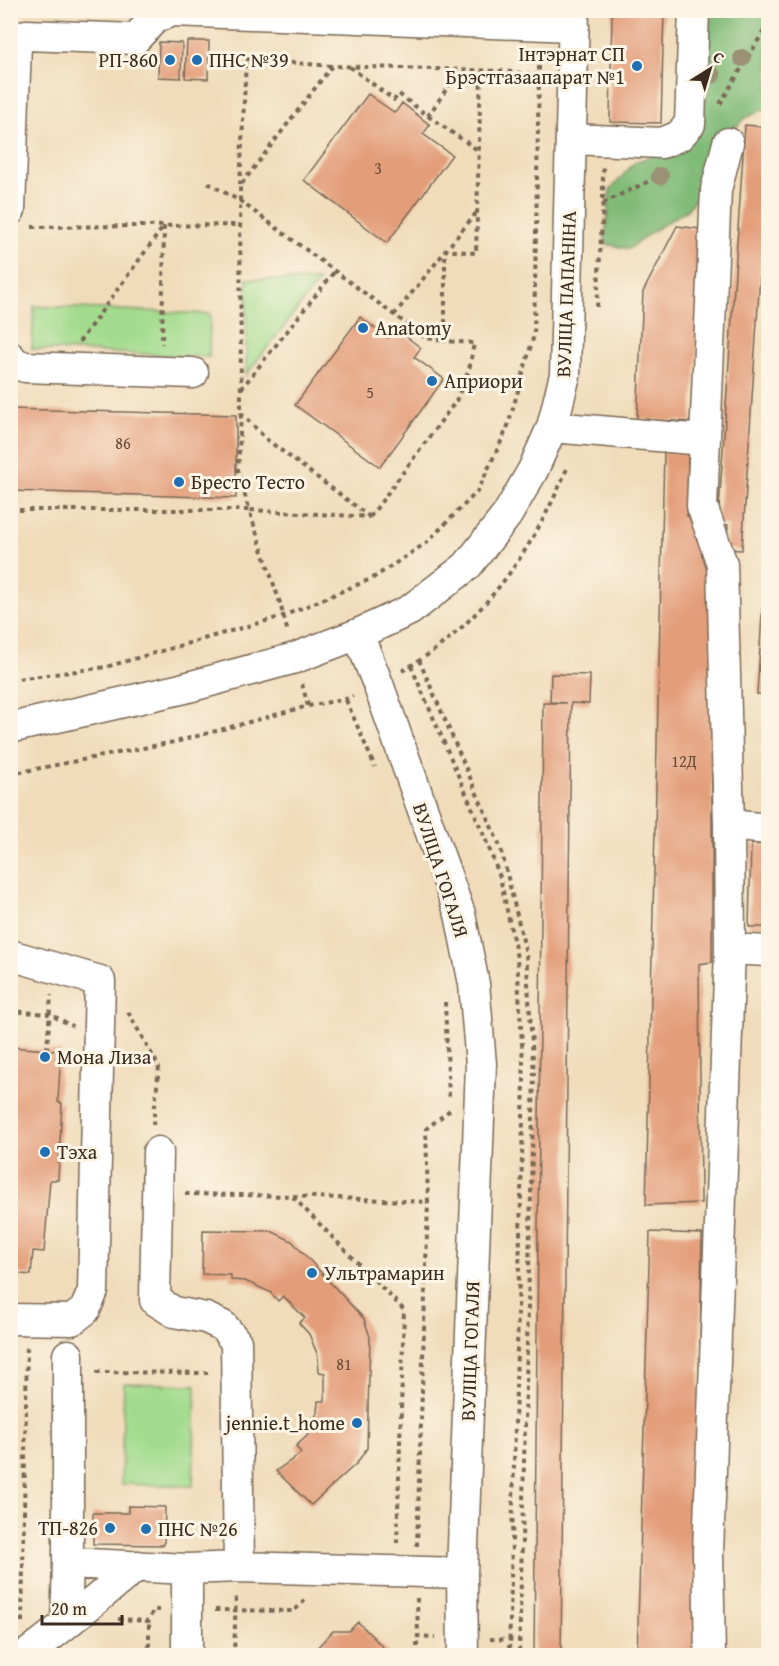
<svg xmlns="http://www.w3.org/2000/svg" width="779" height="1666" font-family="'Gentium Book Plus',serif">
<style>
.green{fill:#a2db8d;stroke:#6e8256;stroke-width:1.5}
.forest{fill:#81bb78;stroke:#5e724b;stroke-width:1.5}
.building{fill:#e39d79}
.lines{fill:none;stroke-linecap:round;stroke-linejoin:round}
.minor-casing{stroke:#7a6855;stroke-width:33}
.path{stroke:#7a6855;stroke-width:4;stroke-dasharray:4.5 4.5;stroke-linecap:butt}
.minor{stroke:#fff;stroke-width:30}
.tree{fill:#9b9274}
.poi-dot{fill:#1f6fb2;stroke:#fcf5e5;stroke-width:2}
.labels{text-anchor:middle;stroke-width:6;stroke-linejoin:round;paint-order:stroke}
.number-label{font-size:16px;fill:#654735}
.poi-label{font-size:20px;fill:#3b2a1e;stroke:#fcf5e5;text-anchor:start}
.street-label{font-size:20px;fill:#3b2a1e;stroke:#fcf5e5}
</style>
<rect width="100%" height="100%" fill="#fcf5e5"/>
<filter id="ink" filterUnits="userSpaceOnUse"><feTurbulence type="fractalNoise" baseFrequency=".0167" numOctaves="2"/><feDisplacementMap in="SourceGraphic" scale="12" xChannelSelector="R" yChannelSelector="G"/><feConvolveMatrix kernelMatrix="1 2 1 2 8 2 1 2 1" color-interpolation-filters="sRGB"/></filter>
<filter id="wash" filterUnits="userSpaceOnUse"><feTurbulence type="fractalNoise" baseFrequency=".008" numOctaves="4" result="noise"/><feDisplacementMap in="SourceGraphic" scale="24" xChannelSelector="R" yChannelSelector="G"/><feGaussianBlur stdDeviation="1.35" result="paint"/><feColorMatrix in="noise" values="0 0 0 0 0 0 0 0 0 0 0 0 0 0 0 0 0 1.4 0 .05"/><feComposite in="paint" operator="in"/></filter>
<g filter="url(#wash)">
<rect width="100%" height="100%" fill="#f0dbba"/>
<path class="green" d="M 247,279 L 319,281 L 246,375 Z
M 34,306 L 210,314 L 209,357 L 32,349 Z
M 124,1383 L 196,1385 L 193,1486 L 121,1484 Z"/>
<path class="forest" d="M 719,11 L 747,11 L 758,14 L 768,12 L 768,111 L 762,110 L 745,118 L 722,142 L 707,183 L 687,210 L 651,232 L 629,249 L 607,244 L 605,239 L 610,190 L 635,162 L 679,146 L 698,129 L 707,88 L 705,40 L 711,19 Z"/>
<g id="blocks">
<path class="building" d="M 612,10 L 664,10 L 661,123 L 610,122 Z
M 187,41 L 209,41 L 208,79 L 185,78 Z
M 159,42 L 182,43 L 181,78 L 158,77 Z
M 368,94 L 395,113 L 402,103 L 430,125 L 423,134 L 452,155 L 387,243 L 304,180 Z
M 745,125 L 768,127 L 768,154 L 742,550 L 726,549 L 728,525 L 718,524 Z
M 677,226 L 708,230 L 691,422 L 637,419 L 643,292 Z
M 360,317 L 388,338 L 395,329 L 408,338 L 421,348 L 414,357 L 444,379 L 380,467 L 295,405 Z
M 10,409 L 236,415 L 236,498 L 10,491 Z
M 664,452 L 688,453 L 687,516 L 703,518 L 702,555 L 712,560 L 712,962 L 699,964 L 701,1203 L 646,1205 Z
M 763,599 L 768,599 L 768,695 L 757,694 Z
M 551,674 L 590,675 L 589,704 L 571,703 L 561,1656 L 534,1656 L 543,703 L 566,703 L 550,702 Z
M 751,844 L 768,845 L 768,927 L 749,927 Z
M 10,1047 L 61,1051 L 58,1102 L 62,1103 L 58,1180 L 50,1180 L 44,1252 L 33,1251 L 31,1275 L 10,1273 Z
M 203,1230 L 271,1231 L 292,1241 L 364,1319 L 370,1337 L 367,1448 L 357,1463 L 311,1505 L 276,1471 L 301,1453 L 296,1446 L 307,1436 L 317,1413 L 318,1401 L 325,1401 L 325,1373 L 319,1372 L 318,1356 L 309,1334 L 299,1323 L 305,1318 L 283,1296 L 278,1301 L 270,1292 L 245,1281 L 231,1280 L 231,1275 L 202,1274 Z
M 650,1232 L 702,1234 L 695,1656 L 637,1656 Z
M 128,1506 L 165,1507 L 164,1545 L 93,1544 L 93,1513 L 128,1513 Z
M 358,1622 L 392,1656 L 309,1656 L 333,1631 L 349,1631 Z"/>
</g>
</g>
<g filter="url(#ink)">
<use href="#blocks" fill-opacity="0" stroke="#7a6855" stroke-width="1.5"/>
<g class="lines">
<g class="minor-casing">
<path id="minor" d="M 572,139 L 662,143 L 679,136 L 690,124 L 694,10
M 10,210 L 16,44 L 20,37 L 26,35 L 135,39 L 155,18 L 172,11 L 574,26
M 10,357 L 15,363 L 25,367 L 193,373
M 552,427 L 704,440
M 358,634 L 378,684 L 460,914 L 474,984 L 481,1064 L 462,1573 L 463,1656
M 10,728 L 181,689 L 295,658 L 358,634 L 410,610 L 467,566 L 507,515 L 533,470 L 552,427 L 565,375 L 574,10
M 729,825 L 768,829
M 730,949 L 768,951
M 10,955 L 100,981 L 93,1291 L 85,1310 L 72,1320 L 10,1319
M 158,1152 L 155,1300 L 174,1312 L 206,1318 L 223,1326 L 236,1342 L 239,1567 L 462,1573
M 68,1563 L 68,1355
M 66,1624 L 137,1566
M 25,1656 L 66,1624 L 68,1563 L 187,1569
M 187,1656 L 187,1569 L 239,1567
M 710,1656 L 708,1553 L 730,949 L 729,825 L 722,564 L 702,506 L 716,190 L 728,143"/>
</g>
<path class="path" d="M 350,67 L 394,100 L 399,94 L 428,116 L 459,71
M 720,104 L 768,24
M 428,116 L 479,151
M 208,183 L 240,201 L 424,337 L 445,341
M 240,185 L 246,59 L 332,66
M 603,203 L 660,176 L 664,172
M 32,227 L 240,225
M 597,307 L 603,203 L 603,167
M 394,315 L 476,213
M 79,342 L 164,226 L 162,344
M 241,389 L 335,271
M 241,414 L 238,470 L 249,510 L 370,517
M 10,510 L 249,510 L 280,603 L 288,633
M 370,517 L 266,439 L 241,413 L 240,186 L 332,66 L 502,71 L 539,75 L 539,53
M 370,517 L 456,401 L 469,370 L 474,343 L 445,341 L 445,250 L 476,253 L 481,71
M 419,660 L 501,849 L 526,953 L 534,1075 L 519,1656
M 411,666 L 483,833 L 500,877 L 517,958 L 524,1080 L 509,1656
M 402,671 C 482,626 534,549 568,466
M 10,680 L 106,667 L 283,616 L 373,578 L 426,543 L 477,492 L 507,429 L 534,335 L 539,75 L 545,75
M 302,684 L 308,706
M 346,700 L 375,767
M 10,774 L 179,741 L 308,706 L 346,699 L 353,696
M 445,1002 L 449,1097
M 10,1011 L 49,1014 L 73,1026
M 128,1012 L 159,1067 L 153,1125
M 47,1050 L 51,995
M 185,1194 L 292,1196 L 428,1202 L 426,1129 L 450,1110
M 293,1197 L 404,1310 L 397,1543
M 96,1372 L 208,1373
M 417,1546 L 428,1202
M 417,1598 L 418,1636
M 215,1610 L 294,1611 L 307,1598
M 118,1619 L 149,1621 L 153,1610 L 159,1610
M 22,1622 L 27,1347
M 490,1639 L 519,1640
M 149,1656 L 149,1621
M 234,1656 L 236,1593
M 416,1656 L 418,1636 L 435,1637"/>
<use href="#minor" class="minor"/>
</g>
<g class="tree">
<circle cx="742" cy="58" r="9"/>
<circle cx="712" cy="75" r="9"/>
<circle cx="660" cy="176" r="9"/>
</g>
</g>
<g class="poi-dot">
<circle cx="170" cy="60" r="6"/>
<circle cx="197" cy="60" r="6"/>
<circle cx="637" cy="66" r="6"/>
<circle cx="363" cy="328" r="6"/>
<circle cx="432" cy="381" r="6"/>
<circle cx="179" cy="482" r="6"/>
<circle cx="45" cy="1057" r="6"/>
<circle cx="45" cy="1152" r="6"/>
<circle cx="312" cy="1273" r="6"/>
<circle cx="357" cy="1423" r="6"/>
<circle cx="110" cy="1528" r="6"/>
<circle cx="146" cy="1529" r="6"/>
</g>
<g class="labels">
<g class="number-label">
<text x="378" y="174">3</text>
<text x="370" y="398">5</text>
<text x="123" y="449">86</text>
<text x="684" y="767">12Д</text>
<text x="344" y="1370">81</text>
</g>
<g class="poi-label">
<text x="625" y="61" text-anchor="end">Інтэрнат СП<tspan x="625" dy="23">Брэстгазаапарат №1</tspan></text>
<text x="158" y="67" text-anchor="end">РП-860</text>
<text x="209" y="67">ПНС №39</text>
<text x="375" y="335">Anatomy</text>
<text x="444" y="388">Априори</text>
<text x="191" y="489">Бресто Тесто</text>
<text x="57" y="1064">Мона Лиза</text>
<text x="57" y="1159">Тэха</text>
<text x="324" y="1280">Ультрамарин</text>
<text x="345" y="1430" text-anchor="end">jennie.t_home</text>
<text x="98" y="1535" text-anchor="end">ТП-826</text>
<text x="158" y="1536">ПНС №26</text>
</g>
<g class="street-label">
<text transform="translate(566 294) rotate(-88)" y="7">ВУЛІЦА ПАПАНІНА</text>
<text transform="translate(441 870) rotate(72)" y="7">ВУЛІЦА ГОГАЛЯ</text>
<text transform="translate(470 1351) rotate(-88)" y="7">ВУЛІЦА ГОГАЛЯ</text>
</g>
</g>
<rect width="779" height="1666" fill="none" stroke="#fcf5e5" stroke-width="36"/>
<g transform="translate(710 69) rotate(37)" stroke="#fcf5e5" stroke-width="4.5" paint-order="stroke">
<path d="M0-4.5L10 22L0 15L-10 22Z" fill="#3b2a1e"/>
<text y="-9" font-size="16" font-weight="bold" text-anchor="middle" fill="#3b2a1e">С</text>
</g>
<path d="M42 1615v9h80v-9" fill="none" stroke="#3b2a1e" stroke-width="3"/>
<text x="51" y="1615" font-size="18" fill="#3b2a1e" stroke="#fcf5e5" stroke-width="4.5" paint-order="stroke">20 m</text>
</svg>
